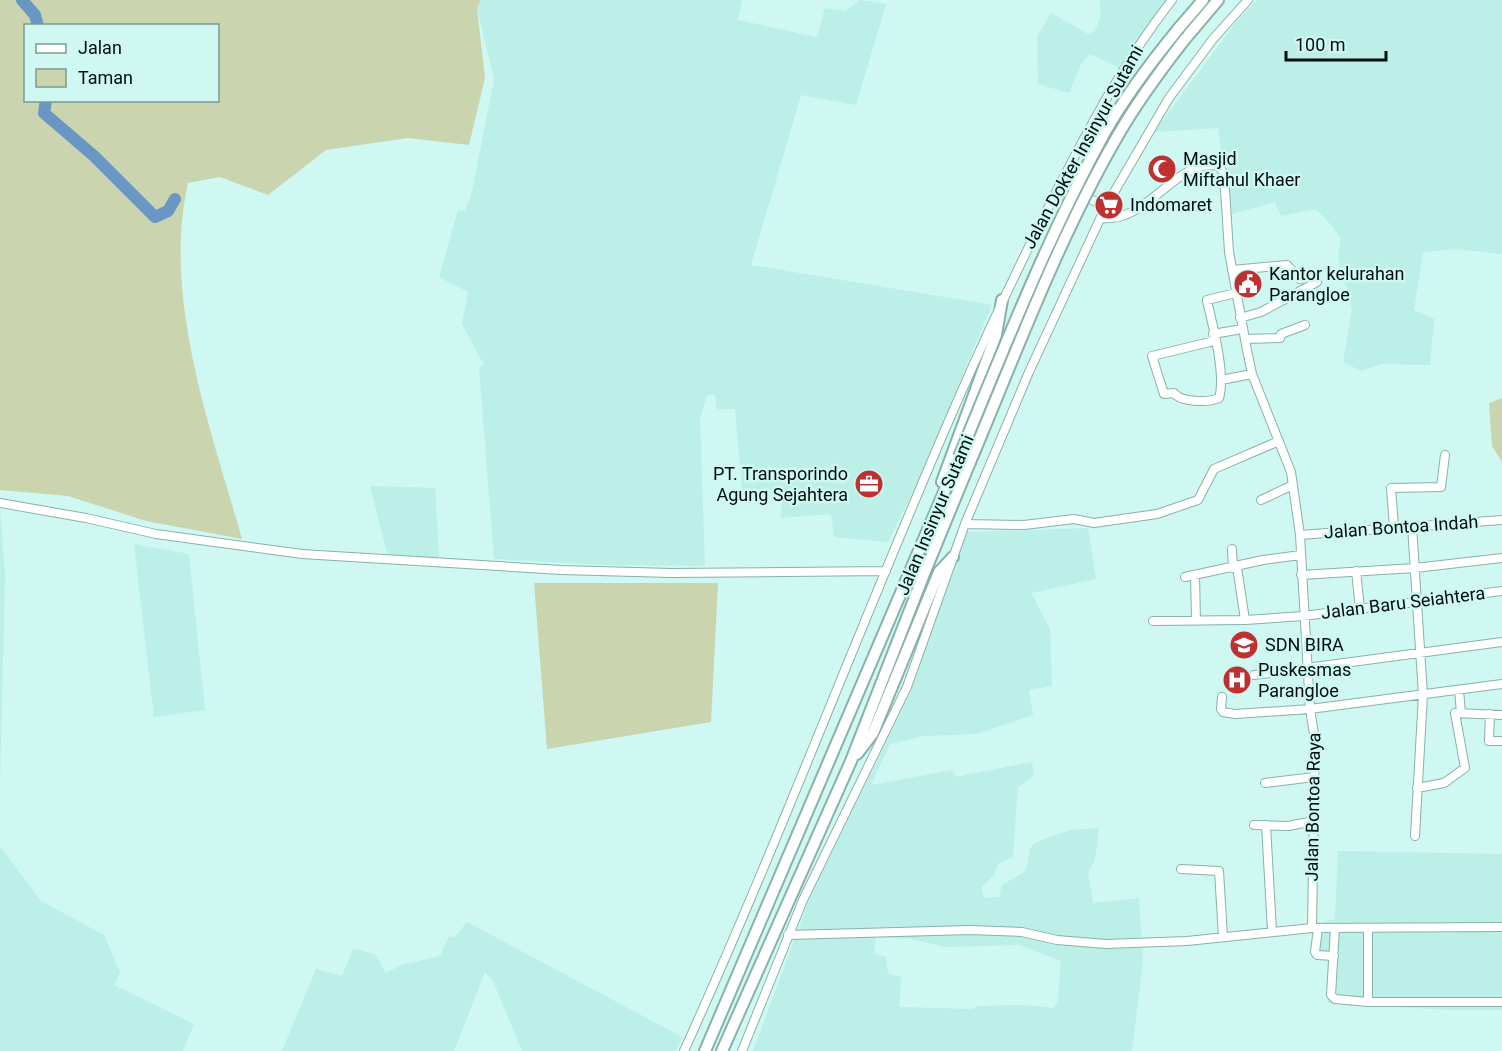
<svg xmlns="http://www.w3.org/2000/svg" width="1502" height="1051" font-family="Roboto,sans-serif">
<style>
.built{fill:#bbefe7;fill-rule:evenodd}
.green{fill:#cad5b0;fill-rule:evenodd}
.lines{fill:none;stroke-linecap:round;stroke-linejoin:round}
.river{stroke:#6996c2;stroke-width:12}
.minor-casing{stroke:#88b1ab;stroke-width:10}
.highway-casing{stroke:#88b1ab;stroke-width:14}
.minor{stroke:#fff;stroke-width:8}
.highway{stroke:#fff;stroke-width:10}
.highway-bridge-casing{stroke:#88b1ab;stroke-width:14;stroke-linecap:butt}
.highway-bridge{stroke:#fff;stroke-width:10}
.labels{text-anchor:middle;stroke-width:5;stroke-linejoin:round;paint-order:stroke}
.street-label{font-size:18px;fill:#020e0c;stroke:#cef8f1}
.poi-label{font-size:18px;fill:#020e0c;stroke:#cef8f1;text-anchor:start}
</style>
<rect width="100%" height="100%" fill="#cef8f1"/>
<path class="built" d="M 475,0 L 742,0 L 738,20 L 817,37 L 825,8 L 845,11 L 860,0 L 886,4 L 856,105 L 801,95 L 751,265 L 992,305 L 917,483 L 888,542 L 834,537 L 831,514 L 781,518 L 782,492 L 742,489 L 735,409 L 717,409 L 715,395 L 707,395 L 700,419 L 705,566 L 604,565 L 494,559 L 479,367 L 484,365 L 462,324 L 468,292 L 439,277 L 458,210 L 465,211 L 472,192 L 494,79 Z
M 1100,0 L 1166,0 L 1118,67 L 1090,54 L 1081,64 L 1069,93 L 1038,84 L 1037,37 L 1051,13 L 1088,34 L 1095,31 L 1101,15 Z
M 1257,0 L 1502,0 L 1502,254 L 1457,249 L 1423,252 L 1414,310 L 1434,319 L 1430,365 L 1382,364 L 1361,371 L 1343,362 L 1352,310 L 1338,258 L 1341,239 L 1333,227 L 1316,209 L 1281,216 L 1275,202 L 1232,214 L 1227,156 L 1222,156 L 1218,128 L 1154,132 L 1237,21 Z
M 370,486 L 435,488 L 439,558 L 388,557 Z
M 0,509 L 5,574 L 0,784 Z
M 1088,528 L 1096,579 L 1031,593 L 1050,629 L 1052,686 L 1029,690 L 1033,715 L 976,734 L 924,736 L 890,744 L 871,785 L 953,770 L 956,777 L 1032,762 L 1034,776 L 1018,787 L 1013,857 L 999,863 L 993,876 L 981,887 L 984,898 L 999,897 L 1002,885 L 1026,871 L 1030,849 L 1034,843 L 1070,830 L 1099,828 L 1095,859 L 1088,873 L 1093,903 L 1139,898 L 1143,961 L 1132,1051 L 753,1051 L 809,900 L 911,692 L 967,532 ZM 876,937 L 911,939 L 945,947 L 1019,945 L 1061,961 L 1058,1000 L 1054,1008 L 1023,1005 L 979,1006 L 972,1009 L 899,1007 L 901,977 L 888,974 L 886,957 L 874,954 Z
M 134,544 L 189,554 L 205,710 L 154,717 Z
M 0,846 L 41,901 L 104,935 L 120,973 L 114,985 L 194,1024 L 183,1051 L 0,1051 Z
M 1338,851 L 1502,854 L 1502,1010 L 1449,1010 L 1328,1003 L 1328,959 L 1319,959 L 1321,923 L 1335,919 Z
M 467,922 L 682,1037 L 676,1051 L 522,1051 L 493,981 L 485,972 L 454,1051 L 282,1051 L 316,969 L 342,976 L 353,949 L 375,954 L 386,973 L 401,965 L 440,956 L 449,936 L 454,938 Z"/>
<path class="green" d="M 0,0 L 481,0 L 477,8 L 485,78 L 469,145 L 408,138 L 326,150 L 268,195 L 220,177 L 188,183 C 162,298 211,429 242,539 L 146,521 L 68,496 L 0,490 ZM 26,26 L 218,26 L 218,100 L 26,100 Z
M 1502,398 L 1502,462 L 1492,446 L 1489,403 Z
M 534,583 L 718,583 L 711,722 L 547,749 Z"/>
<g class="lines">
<path class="river" d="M 22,0 L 35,15 L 38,26
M 46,100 L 44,113 L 94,156 L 155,217 L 168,211 L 175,199"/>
<g class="minor-casing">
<path id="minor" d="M 1059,186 L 1106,206
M 1101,218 C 1148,224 1176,157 1219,166 L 1224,174 L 1229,252 L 1247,350 L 1252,374 L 1291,472 L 1300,535 L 1310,709 L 1315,740 L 1312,928
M 1232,270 L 1287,265 L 1300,279
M 1240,318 L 1261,312 L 1317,282
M 1213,334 L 1242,329
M 1245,339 L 1280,338 L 1281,334 L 1305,325
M 1214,341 L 1152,356 L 1164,394 L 1174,393 C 1180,402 1208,403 1219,398 C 1226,375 1213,326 1207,301 L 1207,300 L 1236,293
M 1221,380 L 1252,374
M 1261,500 L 1293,485
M 0,503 L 86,518 L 156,534 L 302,554 L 561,570 L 671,573 L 886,571
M 965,524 L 1024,525 L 1074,519 L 1094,523 L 1157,514 L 1198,500 L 1214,469 L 1279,441
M 1412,526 L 1423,695 L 1415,836
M 1394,527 L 1391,488 L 1441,487 L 1445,455
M 1300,535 L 1502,520
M 1232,549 L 1233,568
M 1237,567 L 1245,620
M 1356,571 L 1360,609
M 1195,575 L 1196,621
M 1301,575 L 1415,568 L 1502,558
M 1185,577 L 1263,560 L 1301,555
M 1153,621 L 1245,620 L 1303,616 L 1502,591
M 1254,675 L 1502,642
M 1459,690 L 1461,713
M 1222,697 L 1221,709 L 1223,712 L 1235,714 L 1310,709 L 1502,684
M 1490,714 L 1489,741 L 1502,741
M 1265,783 L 1314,777
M 1417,788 L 1444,783 L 1465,768 L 1455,713 L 1502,715
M 1254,825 L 1288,826 L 1314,821
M 1266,825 L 1272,931
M 1181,869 L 1219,871 L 1223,937
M 1318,928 L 1315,952 L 1317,955 L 1334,956
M 1335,928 L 1331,995 L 1335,999 L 1368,1002
M 1368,928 L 1368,1002 L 1502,1002
M 788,935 L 970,930 L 1022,932 L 1057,940 L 1106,944 L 1187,941 L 1312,928 L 1502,927
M 684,1051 C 782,835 865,612 960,395 C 989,329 1020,264 1052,200 C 1088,130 1124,61 1172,0
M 742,1051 L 803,900 L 907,687 L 965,524 L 1029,372 L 1106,206 L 1169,98 L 1213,39 L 1248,0"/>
</g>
<g class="highway-casing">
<path id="highway" d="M 1179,28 L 1203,0
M 1185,39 L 1218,0
M 942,482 L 996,335 L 1002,300
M 857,754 L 873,733 L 939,572 L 953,557
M 705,1051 L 959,457
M 722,1051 L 851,761 L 924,574 L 970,462"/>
</g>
<use href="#minor" class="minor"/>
<use href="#highway" class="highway"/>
<g class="highway-bridge-casing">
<path id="highway-bridge" d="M 959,457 C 1004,348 1048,236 1105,132 C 1126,95 1152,61 1179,28
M 970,462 C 1016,353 1058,239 1117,137 C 1137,102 1160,71 1185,39"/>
</g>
<use href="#highway-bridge" class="highway-bridge"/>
</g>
<defs>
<g id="mosque-disc" transform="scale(1.5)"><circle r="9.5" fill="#bf3030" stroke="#cef8f1"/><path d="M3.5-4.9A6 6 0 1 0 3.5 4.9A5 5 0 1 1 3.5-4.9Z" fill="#fff"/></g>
<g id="supermarket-disc" transform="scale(1.5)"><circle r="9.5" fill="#bf3030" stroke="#cef8f1"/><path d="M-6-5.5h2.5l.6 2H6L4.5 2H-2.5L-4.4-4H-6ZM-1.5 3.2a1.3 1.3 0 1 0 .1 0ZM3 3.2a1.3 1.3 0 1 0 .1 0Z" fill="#fff"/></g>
<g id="civic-disc" transform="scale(1.5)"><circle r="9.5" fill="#bf3030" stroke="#cef8f1"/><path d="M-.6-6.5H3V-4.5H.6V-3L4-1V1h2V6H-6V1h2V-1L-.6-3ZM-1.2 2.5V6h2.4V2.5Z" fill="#fff"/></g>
<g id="office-disc" transform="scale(1.5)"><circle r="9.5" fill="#bf3030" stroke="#cef8f1"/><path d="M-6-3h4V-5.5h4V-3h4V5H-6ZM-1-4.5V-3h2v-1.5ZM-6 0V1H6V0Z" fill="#fff"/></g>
<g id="school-disc" transform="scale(1.5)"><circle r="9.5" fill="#bf3030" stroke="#cef8f1"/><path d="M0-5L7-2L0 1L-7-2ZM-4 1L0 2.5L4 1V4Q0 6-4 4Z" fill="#fff"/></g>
<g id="hospital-disc" transform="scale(1.5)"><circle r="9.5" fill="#bf3030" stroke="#cef8f1"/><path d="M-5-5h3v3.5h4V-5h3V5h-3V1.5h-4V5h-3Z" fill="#fff"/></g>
</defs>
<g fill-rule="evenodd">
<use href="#mosque-disc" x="1162" y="169"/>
<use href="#supermarket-disc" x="1109" y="205"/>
<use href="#civic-disc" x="1248" y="284"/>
<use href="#office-disc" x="869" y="484"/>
<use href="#school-disc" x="1244" y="645"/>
<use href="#hospital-disc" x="1237" y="680"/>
</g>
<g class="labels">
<g class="street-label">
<text transform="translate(1083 147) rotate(-61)" y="6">Jalan Dokter Insinyur Sutami</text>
<text transform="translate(935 515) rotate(-67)" y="6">Jalan Insinyur Sutami</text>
<text transform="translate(1401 527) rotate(-4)" y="6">Jalan Bontoa Indah</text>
<text transform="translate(1403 603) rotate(-7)" y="6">Jalan Baru Seiahtera</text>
<text transform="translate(1313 807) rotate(-89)" y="6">Jalan Bontoa Raya</text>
</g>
<g class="poi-label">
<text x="1183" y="165">Masjid<tspan x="1183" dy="21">Miftahul Khaer</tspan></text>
<text x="1130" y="211">Indomaret</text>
<text x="1269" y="280">Kantor kelurahan<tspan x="1269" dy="21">Parangloe</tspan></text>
<text x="848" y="480" text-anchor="end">PT. Transporindo<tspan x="848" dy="21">Agung Sejahtera</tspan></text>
<text x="1265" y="651">SDN BIRA</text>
<text x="1258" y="676">Puskesmas<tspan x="1258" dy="21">Parangloe</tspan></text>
</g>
</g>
<rect x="24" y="24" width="195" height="78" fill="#cef8f1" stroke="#7c9a95" stroke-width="1.5"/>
<rect x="36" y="44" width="30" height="9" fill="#ffffff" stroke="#7c9a95" stroke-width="1.5"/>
<text x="78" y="54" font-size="18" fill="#020e0c">Jalan</text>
<rect x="36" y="69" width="30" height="18" fill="#cad5b0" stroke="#7c9a95" stroke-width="1.5"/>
<text x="78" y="84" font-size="18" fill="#020e0c">Taman</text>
<path d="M1286 51v9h100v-9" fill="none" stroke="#020e0c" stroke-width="3"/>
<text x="1295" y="51" font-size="18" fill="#020e0c" stroke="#cef8f1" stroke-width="4.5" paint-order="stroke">100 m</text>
</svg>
